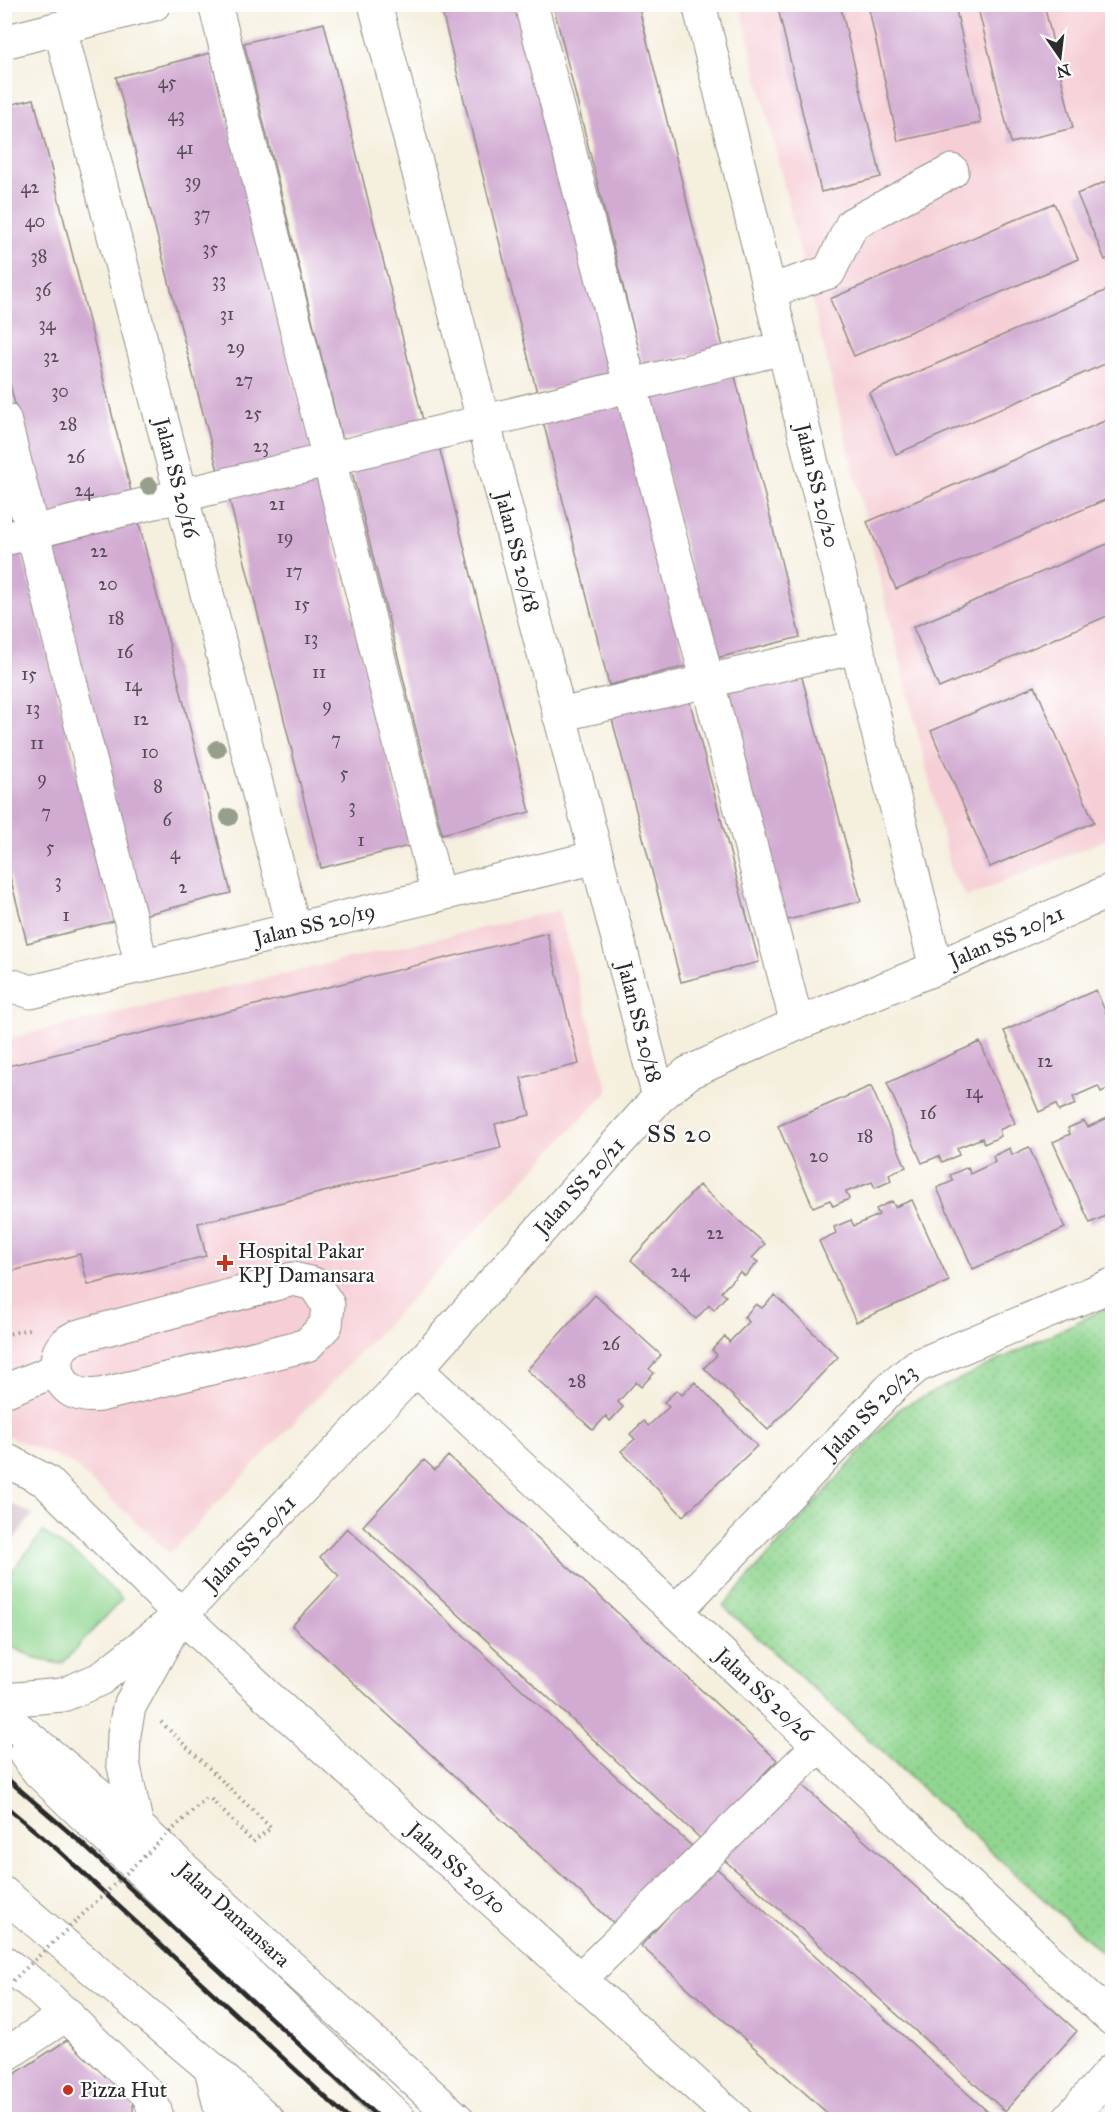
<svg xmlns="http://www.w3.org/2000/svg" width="1117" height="2124" font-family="'IM FELL Great Primer',serif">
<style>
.built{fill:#f6cfd6}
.industrial{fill:#d1bdc9}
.grass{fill:#90d690;stroke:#5e805e;stroke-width:1.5}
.park{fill:url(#park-dots);stroke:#5e805e;stroke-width:1.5}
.building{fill:#d2abd2}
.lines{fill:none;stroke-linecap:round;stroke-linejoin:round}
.minor-casing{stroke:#908d84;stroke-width:35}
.major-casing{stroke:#908d84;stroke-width:35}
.path{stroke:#908d84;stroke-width:4;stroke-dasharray:1.5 4.5;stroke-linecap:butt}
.minor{stroke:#fff;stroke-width:33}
.major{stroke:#fff;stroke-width:33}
.rail{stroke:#2b2b2b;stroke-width:4.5}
.path-bridge{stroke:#908d84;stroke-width:4;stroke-dasharray:1.5 4.5;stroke-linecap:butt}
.tree{fill:#969f8c}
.poi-dot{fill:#c8321e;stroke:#fff;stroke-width:2}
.labels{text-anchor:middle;stroke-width:4.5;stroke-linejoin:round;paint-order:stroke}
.number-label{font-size:18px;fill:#554b55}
.street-label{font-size:21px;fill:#2b2b2b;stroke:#fff}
.poi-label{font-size:21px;fill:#2b2b2b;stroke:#fff;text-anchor:start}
.quarter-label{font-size:24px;letter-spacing:1.5px;fill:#2b2b2b;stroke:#fff}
</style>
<defs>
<pattern id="park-dots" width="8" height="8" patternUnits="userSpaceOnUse" patternTransform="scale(1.5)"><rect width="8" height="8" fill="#90d690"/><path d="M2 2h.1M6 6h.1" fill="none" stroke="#7cb87c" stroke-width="1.8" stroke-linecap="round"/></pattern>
</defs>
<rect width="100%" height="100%" fill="#fff"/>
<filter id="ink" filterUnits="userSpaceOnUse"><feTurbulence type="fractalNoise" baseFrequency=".0167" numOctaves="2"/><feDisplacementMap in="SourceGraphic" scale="12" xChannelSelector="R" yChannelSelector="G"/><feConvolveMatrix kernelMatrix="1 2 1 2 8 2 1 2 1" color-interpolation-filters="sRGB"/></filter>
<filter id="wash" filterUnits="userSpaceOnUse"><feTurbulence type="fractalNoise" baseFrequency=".008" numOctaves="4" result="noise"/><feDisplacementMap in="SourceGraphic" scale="24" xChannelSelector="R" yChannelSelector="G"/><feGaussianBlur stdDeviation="1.35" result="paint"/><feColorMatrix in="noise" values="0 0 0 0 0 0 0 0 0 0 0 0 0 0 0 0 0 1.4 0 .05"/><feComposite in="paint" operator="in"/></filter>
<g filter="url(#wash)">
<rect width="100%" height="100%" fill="#f5efde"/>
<path class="built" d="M 740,5 L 1112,5 L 1112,837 L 967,897 L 952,874 Z
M 559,910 L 608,1091 L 170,1553 L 71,1463 L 5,1435 L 4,1039 Z"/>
<path class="industrial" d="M 5,1501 L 33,1514 L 5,1551 Z"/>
<path class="grass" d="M 43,1532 L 82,1560 L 122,1599 L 62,1664 L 40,1660 L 5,1644 L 5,1580 Z"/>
<path class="park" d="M 1112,1305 L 1112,1962 L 723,1606 L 900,1408 Z"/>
<g id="blocks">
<path class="building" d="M 440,4 L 529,4 L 621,373 L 537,393 Z
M 553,4 L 638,4 L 723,347 L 643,367 Z
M 777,4 L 840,4 L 881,177 L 821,192 Z
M 977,4 L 1044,4 L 1073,128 L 1011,143 Z
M 868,5 L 955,5 L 981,123 L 898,141 Z
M 324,23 L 423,420 L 342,440 L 244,43 Z
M 210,53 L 312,451 L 219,475 L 116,77 Z
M 34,99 L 132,495 L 43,518 L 4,360 L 4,106 Z
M 1112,179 L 1112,257 L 1105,260 L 1077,194 Z
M 1054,203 L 1078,259 L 854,356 L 830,299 Z
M 1112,288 L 1112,361 L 896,454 L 869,393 Z
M 735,376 L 800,637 L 713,659 L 648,397 Z
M 621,402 L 687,666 L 609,685 L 543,421 Z
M 1112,418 L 1112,497 L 896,589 L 867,522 Z
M 439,446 L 530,812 L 442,834 L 351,468 Z
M 4,467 L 19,522 L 4,526 Z
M 317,476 L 409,846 L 321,868 L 229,498 Z
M 139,523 L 231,893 L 143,915 L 51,545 Z
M 1112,542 L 1112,614 L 939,688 L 913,627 Z
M 22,551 L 114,921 L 27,943 L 4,853 L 4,555 Z
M 799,666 L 861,901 L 780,922 L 718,688 Z
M 1035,686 L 1094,822 L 990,867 L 931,731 Z
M 688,695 L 759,962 L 681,982 L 611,715 Z
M 547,933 L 579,1064 L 521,1078 L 530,1115 L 495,1124 L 501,1148 L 198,1223 L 206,1256 L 88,1285 L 80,1254 L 4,1273 L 4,1067 Z
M 1096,990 L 1112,1027 L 1112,1087 L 1101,1092 L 1098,1086 L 1073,1097 L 1076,1104 L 1059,1111 L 1056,1104 L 1039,1112 L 1004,1031 Z
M 980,1042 L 1015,1123 L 999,1130 L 1001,1136 L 984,1144 L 982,1138 L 957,1148 L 959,1155 L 942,1162 L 939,1156 L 922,1163 L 887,1083 Z
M 871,1086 L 906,1167 L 889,1174 L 891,1181 L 875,1188 L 872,1182 L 846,1192 L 849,1199 L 833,1206 L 830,1200 L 813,1207 L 778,1126 Z
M 1112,1108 L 1112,1213 L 1090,1223 L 1053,1142 L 1070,1134 L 1068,1128 L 1084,1121 L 1088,1127 L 1112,1116 L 1110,1110 Z
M 1029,1147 L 1065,1228 L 973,1269 L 937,1188 L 953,1181 L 950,1175 L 968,1167 L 970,1174 L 995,1162 L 993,1156 L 1010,1148 L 1012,1155 Z
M 699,1185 L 765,1244 L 752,1258 L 758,1262 L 745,1276 L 740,1272 L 721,1292 L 726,1296 L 714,1310 L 709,1305 L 696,1319 L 631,1260 Z
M 912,1200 L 949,1281 L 856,1322 L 819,1241 L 836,1233 L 834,1227 L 851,1220 L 854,1226 L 879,1215 L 876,1209 L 892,1201 L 895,1207 Z
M 595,1295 L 661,1355 L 649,1369 L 654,1373 L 641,1387 L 636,1382 L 618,1402 L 623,1407 L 610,1421 L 606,1416 L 593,1430 L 527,1370 Z
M 775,1295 L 838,1357 L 768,1430 L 704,1368 L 717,1355 L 712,1350 L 725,1336 L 729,1342 L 749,1322 L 744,1317 L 756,1304 L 762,1308 Z
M 695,1382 L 757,1446 L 683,1516 L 621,1451 L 635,1439 L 630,1434 L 644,1421 L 648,1426 L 669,1407 L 664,1402 L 677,1390 L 682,1395 Z
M 448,1456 L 777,1760 L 702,1840 L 363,1526 L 424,1460 L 435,1470 Z
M 347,1528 L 696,1850 L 621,1930 L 292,1626 L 339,1576 L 320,1557 Z
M 793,1777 L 1077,2031 L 1005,2111 L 721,1857 Z
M 714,1866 L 769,1915 L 997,2120 L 835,2120 L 641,1946 Z
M 67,2040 L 133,2102 L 133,2120 L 4,2120 L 4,2081 Z"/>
</g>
</g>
<g filter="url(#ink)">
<use href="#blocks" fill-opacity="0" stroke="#908d84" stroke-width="1.5"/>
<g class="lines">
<g class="minor-casing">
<g id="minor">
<path d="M 215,4 L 438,895"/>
<path id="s1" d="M 375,4 L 659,1097"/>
<path d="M 531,4 L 797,1024"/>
<path id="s2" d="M 699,4 L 936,968"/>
<path id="s3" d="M 60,28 L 294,929"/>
<path d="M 4,42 L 154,4"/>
<path d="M 769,291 L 829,272 L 852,224 L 952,171"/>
<path d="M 4,419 L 142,966"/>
<path d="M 4,539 L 783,348"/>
<path d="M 559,715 L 857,647"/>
<path id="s4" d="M 4,983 L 31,992 L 597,857"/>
<path d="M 293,1279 L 314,1284 L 328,1305 L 326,1325 L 307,1345 L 100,1395 C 91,1396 81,1396 72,1391 C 57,1382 51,1358 64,1345 C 67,1342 72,1339 76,1337 Z"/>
<path id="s5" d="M 416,1369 L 1112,2019"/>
<path d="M 4,1391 L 57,1370"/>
<path id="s6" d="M 4,1459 L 46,1481 L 181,1615 L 266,1695 L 735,2120"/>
<path id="s7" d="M 676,1611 L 893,1386 L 917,1366 L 1112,1285"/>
<path id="s8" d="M 4,1700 L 63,1695 L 100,1679 L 181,1615 L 416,1369 L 659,1097 L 688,1073 L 797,1024 L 936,968 L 1112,890"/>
<path d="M 137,1826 L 123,1762 L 124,1734 L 129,1707 L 172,1629"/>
<path d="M 4,1962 L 39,1989 L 148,2094 L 156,2113 L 155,2120"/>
<path d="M 580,1979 L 819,1745"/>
<path d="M 4,2056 L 67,2014"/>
<path d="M 1068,2120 L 1112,2070"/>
</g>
</g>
<g class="major-casing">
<g id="major">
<path id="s9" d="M 4,1717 L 137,1826 L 458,2120"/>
<path d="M 25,1754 L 39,1772 L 400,2120"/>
<path d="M 4,1894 L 211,2068 L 268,2120"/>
<path d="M 211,2068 L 223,2120"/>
</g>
</g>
<path class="path" d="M 4,1335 L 33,1328
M 161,1722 L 271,1828 L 253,1842 L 208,1796"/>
<use href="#minor" class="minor"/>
<use href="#major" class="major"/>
<path class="rail" d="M 4,1776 L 78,1840 L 381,2120
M 4,1805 L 58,1850 L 350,2120"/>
<path class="path-bridge" d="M 4,1989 L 208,1796"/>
</g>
<g class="tree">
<circle cx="149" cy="486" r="9"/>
<circle cx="217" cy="749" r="9"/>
<circle cx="229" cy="817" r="9"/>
</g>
</g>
<g class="poi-dot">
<path d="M222 1254h6v6h6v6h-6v6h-6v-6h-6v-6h6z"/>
<circle cx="68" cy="2090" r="6"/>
</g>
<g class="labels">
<g class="number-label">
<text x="167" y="88">45</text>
<text x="176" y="121">43</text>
<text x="185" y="154">41</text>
<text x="193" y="187">39</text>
<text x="30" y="193">42</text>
<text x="202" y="220">37</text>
<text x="35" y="227">40</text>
<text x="210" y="254">35</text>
<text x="39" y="262">38</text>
<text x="219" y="286">33</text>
<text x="43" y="296">36</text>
<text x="227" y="320">31</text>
<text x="47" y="330">34</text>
<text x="236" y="353">29</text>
<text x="51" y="362">32</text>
<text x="244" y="386">27</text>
<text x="60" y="397">30</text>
<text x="253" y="419">25</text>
<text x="68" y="430">28</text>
<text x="261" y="452">23</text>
<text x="76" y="463">26</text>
<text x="84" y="496">24</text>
<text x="277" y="510">21</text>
<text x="285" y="543">19</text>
<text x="99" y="557">22</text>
<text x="294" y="577">17</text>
<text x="108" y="590">20</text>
<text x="302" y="610">15</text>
<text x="116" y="624">18</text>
<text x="311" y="644">13</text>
<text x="125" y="658">16</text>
<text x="319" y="678">11</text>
<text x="29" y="680">15</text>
<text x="133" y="691">14</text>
<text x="327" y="711">9</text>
<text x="33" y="714">13</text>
<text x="141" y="725">12</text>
<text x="336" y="745">7</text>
<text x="37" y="749">11</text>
<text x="150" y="758">10</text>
<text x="344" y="779">5</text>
<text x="42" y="784">9</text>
<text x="158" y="792">8</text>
<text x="352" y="812">3</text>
<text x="46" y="818">7</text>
<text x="167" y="826">6</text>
<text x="361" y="846">1</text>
<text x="50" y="853">5</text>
<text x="175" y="859">4</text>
<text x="58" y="887">3</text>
<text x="183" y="893">2</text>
<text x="66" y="921">1</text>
<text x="1045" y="1067">12</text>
<text x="974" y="1098">14</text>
<text x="928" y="1119">16</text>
<text x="865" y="1142">18</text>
<text x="819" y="1162">20</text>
<text x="715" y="1239">22</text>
<text x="680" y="1277">24</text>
<text x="611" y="1350">26</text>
<text x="577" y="1387">28</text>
</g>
<g class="street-label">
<text dy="7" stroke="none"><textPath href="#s3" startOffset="465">Jalan SS 20/16</textPath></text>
<text dy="7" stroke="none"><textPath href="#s2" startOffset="496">Jalan SS 20/20</textPath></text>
<text dy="7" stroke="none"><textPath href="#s1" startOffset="566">Jalan SS 20/18</textPath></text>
<text dy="7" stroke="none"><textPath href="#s4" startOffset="320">Jalan SS 20/19</textPath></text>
<text dy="7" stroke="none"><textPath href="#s8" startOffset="1292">Jalan SS 20/21</textPath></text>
<text dy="7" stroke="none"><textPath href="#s1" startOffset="1052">Jalan SS 20/18</textPath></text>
<text dy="7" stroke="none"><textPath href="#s8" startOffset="788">Jalan SS 20/21</textPath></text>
<text dy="7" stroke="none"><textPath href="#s7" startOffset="278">Jalan SS 20/23</textPath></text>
<text dy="7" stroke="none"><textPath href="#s8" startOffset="302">Jalan SS 20/21</textPath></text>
<text dy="7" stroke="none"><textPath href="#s5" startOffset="477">Jalan SS 20/26</textPath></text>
<text dy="7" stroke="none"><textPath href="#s6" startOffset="612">Jalan SS 20/10</textPath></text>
<text dy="7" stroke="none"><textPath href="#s9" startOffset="303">Jalan Damansara</textPath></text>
</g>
<g class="poi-label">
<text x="238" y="1258">Hospital Pakar<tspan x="238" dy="24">KPJ Damansara</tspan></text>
<text x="80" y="2097">Pizza Hut</text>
</g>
<g class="quarter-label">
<text x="680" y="1142">SS 20</text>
</g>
</g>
<rect width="1117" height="2124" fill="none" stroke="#fff" stroke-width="24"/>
<g transform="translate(1060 57) rotate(166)" stroke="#ffffff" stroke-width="4.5" paint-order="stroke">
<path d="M0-4.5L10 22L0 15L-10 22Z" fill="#2b2b2b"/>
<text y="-9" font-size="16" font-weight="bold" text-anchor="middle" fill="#2b2b2b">N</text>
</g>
</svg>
